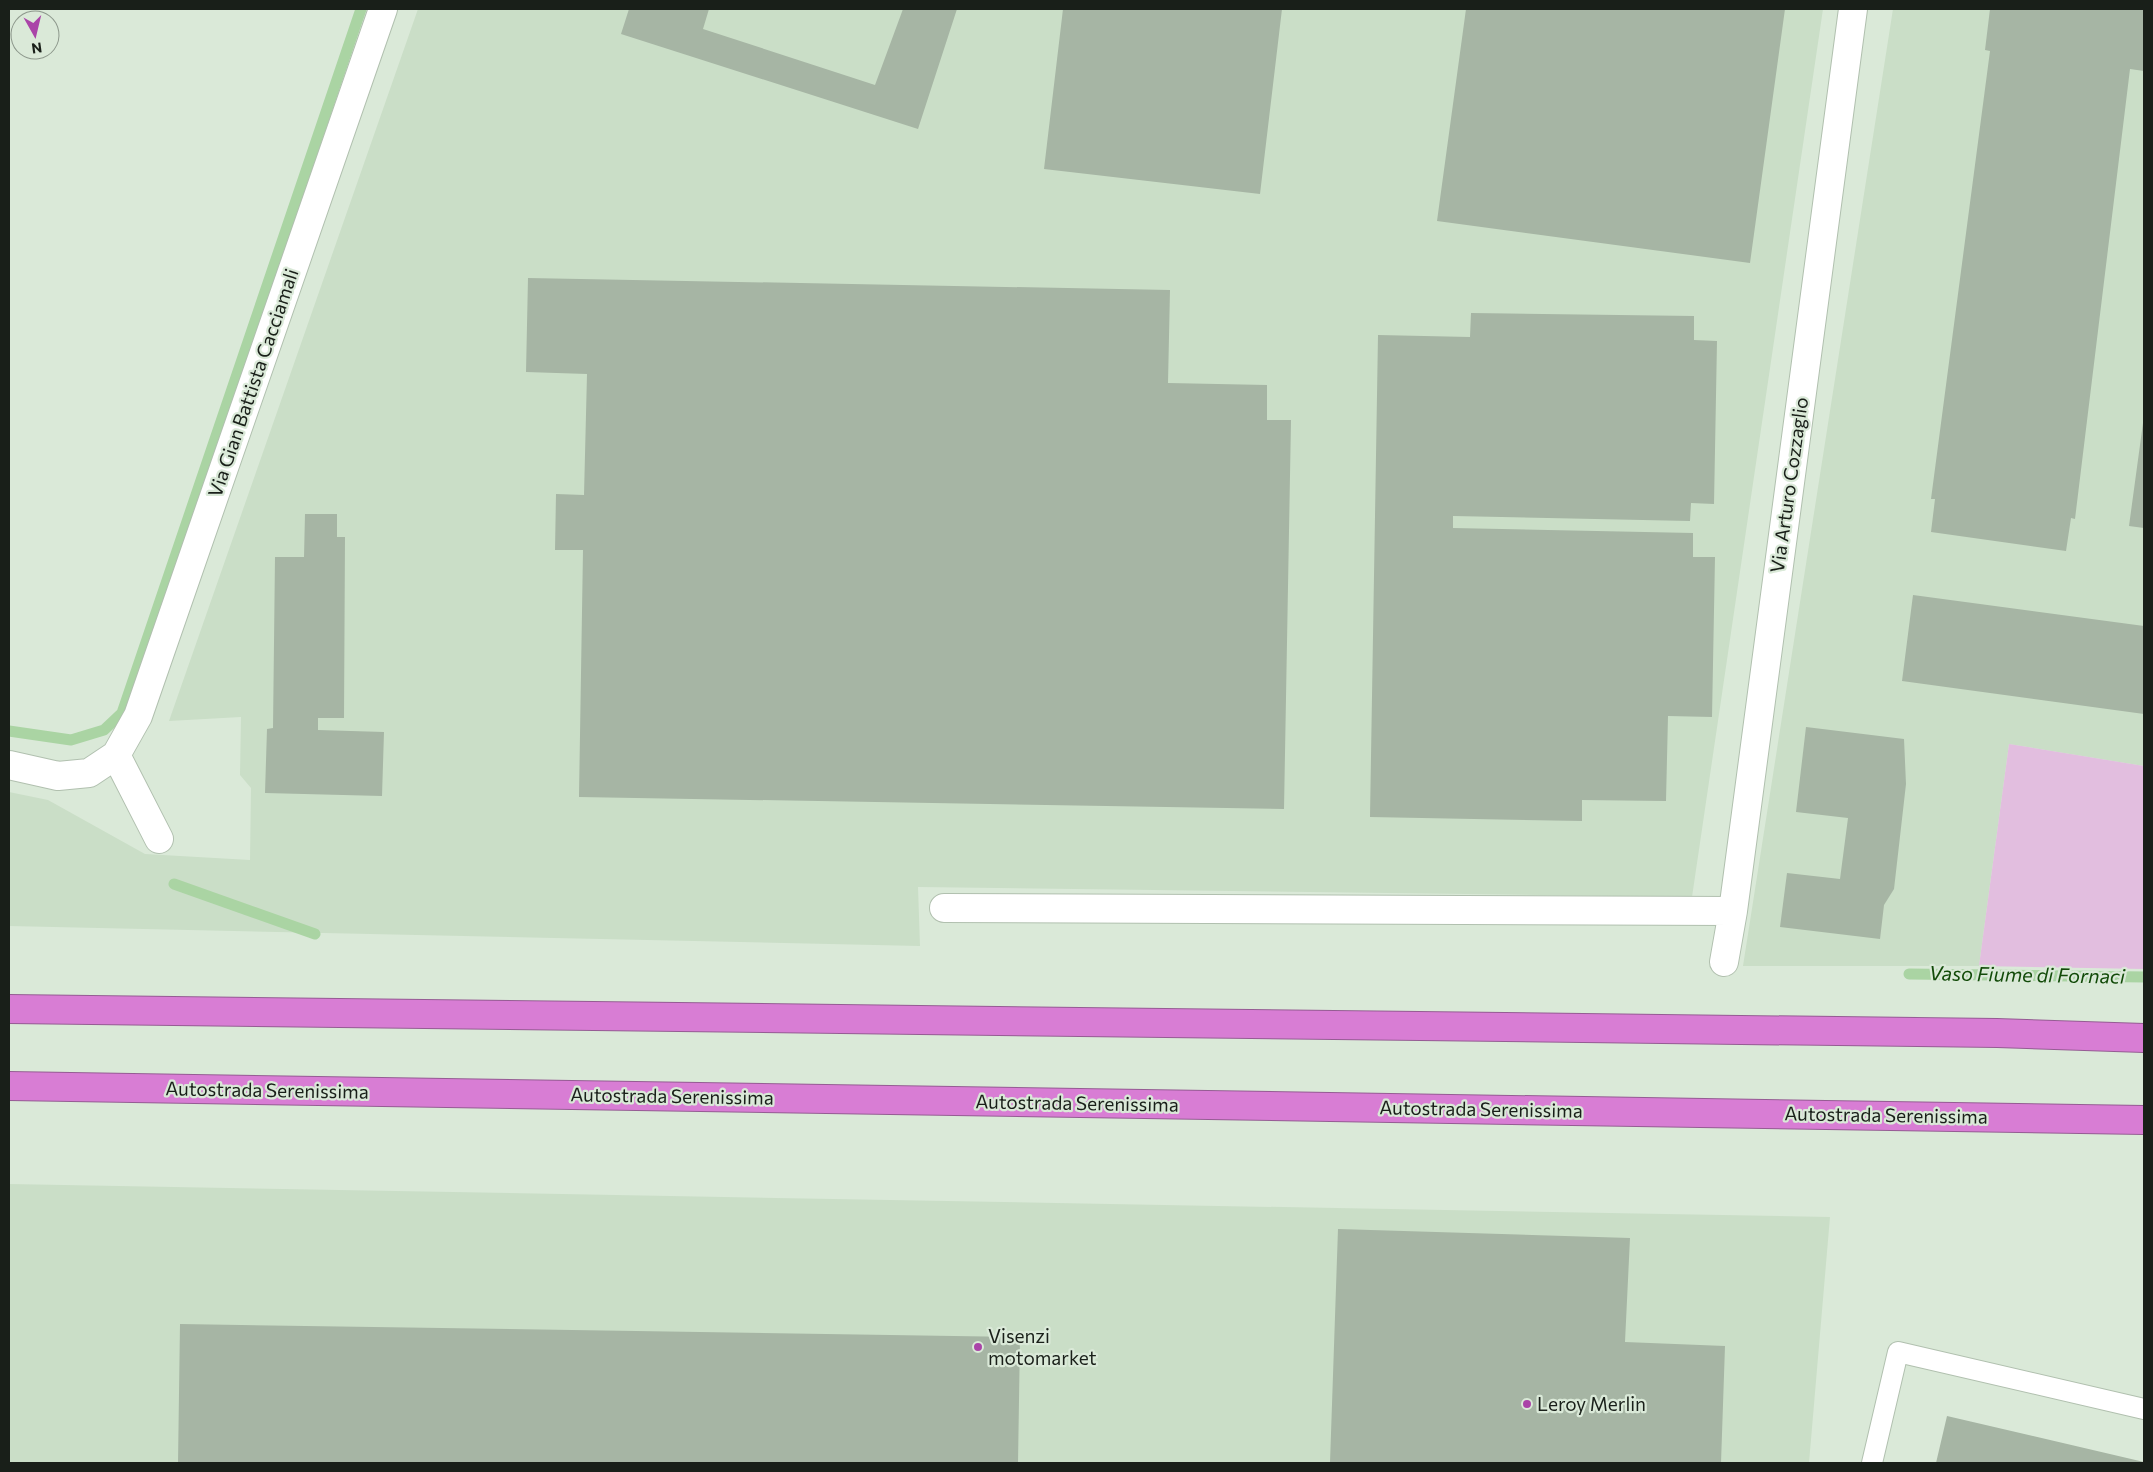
<svg xmlns="http://www.w3.org/2000/svg" width="2153" height="1472" font-family="Commissioner,sans-serif">
<style>
.built{fill:#cadec7}
.green{fill:#e2bedf}
.lines{fill:none;stroke-linecap:round;stroke-linejoin:round}
.stream{stroke:#aad4a3;stroke-width:11}
.building{fill:#a6b5a4}
.lane-casing{stroke:#b1c0af;stroke-width:22}
.street-casing{stroke:#b1c0af;stroke-width:30}
.highway-casing{stroke:#955c93;stroke-width:30}
.lane{stroke:#fff;stroke-width:20}
.street{stroke:#fff;stroke-width:28}
.highway{stroke:#d87dd4;stroke-width:28}
.poi-dot{fill:#aa44a8;stroke:#dae9d8;stroke-width:2}
.labels{text-anchor:middle;stroke-width:4.5;stroke-linejoin:round;paint-order:stroke}
.street-label{font-size:19px;fill:#191f19;stroke:#dae9d8}
.poi-label{font-size:19px;fill:#191f19;stroke:#dae9d8;text-anchor:start}
.water-label{font-size:20px;font-style:italic;fill:#124b09;stroke:#dae9d8}
</style>
<rect width="100%" height="100%" fill="#dae9d8"/>
<path class="built" d="M 418,9 L 1823,9 L 1692,897 L 918,887 L 920,946 L 9,926 L 9,792 L 48,800 L 145,854 L 250,860 L 251,788 L 240,775 L 241,717 L 169,721 Z
M 1893,9 L 2144,9 L 2144,766 L 2009,744 L 1979,966 L 1743,966 Z
M 9,1184 L 1830,1217 L 1809,1463 L 9,1463 Z"/>
<path class="green" d="M 2009,744 L 2144,766 L 2144,969 L 1979,966 Z"/>
<g class="lines">
<path class="stream" d="M 9,731 L 71,740 L 104,730 L 122,713 L 361,9
M 174,884 L 315,934
M 1909,974 L 2144,977"/>
</g>
<path class="building" d="M 629,9 L 709,9 L 703,29 L 875,85 L 903,9 L 957,9 L 918,129 L 621,34 Z
M 1063,9 L 1282,9 L 1260,194 L 1044,169 Z
M 1466,9 L 1785,9 L 1750,263 L 1437,221 Z
M 1990,9 L 2144,9 L 2144,71 L 2130,69 L 2075,519 L 2071,518 L 2066,551 L 1931,532 L 1935,499 L 1931,499 L 1990,51 L 1985,50 Z
M 528,278 L 1170,290 L 1168,383 L 1267,385 L 1267,420 L 1291,420 L 1284,809 L 579,797 L 583,550 L 555,550 L 556,494 L 584,495 L 587,374 L 526,372 Z
M 1471,313 L 1694,316 L 1694,340 L 1717,341 L 1714,504 L 1691,503 L 1690,521 L 1453,516 L 1453,528 L 1693,533 L 1693,557 L 1715,557 L 1712,717 L 1668,716 L 1666,801 L 1582,800 L 1582,821 L 1370,817 L 1378,335 L 1470,337 Z
M 2143,423 L 2144,423 L 2144,528 L 2129,526 Z
M 305,514 L 337,514 L 337,537 L 345,537 L 344,718 L 318,718 L 318,730 L 384,732 L 382,796 L 265,793 L 267,729 L 273,728 L 275,557 L 304,557 Z
M 1913,595 L 2144,626 L 2144,714 L 1902,681 Z
M 1806,727 L 1904,739 L 1906,784 L 1894,889 L 1884,905 L 1880,939 L 1780,927 L 1787,873 L 1840,879 L 1848,818 L 1796,812 Z
M 1338,1229 L 1630,1238 L 1625,1342 L 1725,1346 L 1721,1463 L 1330,1463 Z
M 180,1324 L 1020,1337 L 1018,1463 L 178,1463 Z
M 1947,1416 L 2144,1462 L 2144,1463 L 1936,1463 Z"/>
<g class="lines">
<g class="lane-casing">
<path id="lane" d="M 1872,1463 L 1898,1352 L 2144,1409"/>
</g>
<g class="street-casing">
<path id="street" d="M 116,755 L 159,839
M 9,765 L 58,776 L 89,773 L 116,755 L 138,716 L 383,9
M 944,908 L 1733,911
M 1724,962 L 1733,911 L 1853,9"/>
</g>
<g class="highway-casing">
<path id="highway" d="M 9,1009 L 1997,1033 L 2144,1038
M 9,1086 L 2144,1120"/>
</g>
<use href="#lane" class="lane"/>
<use href="#street" class="street"/>
<use href="#highway" class="highway"/>
</g>
<g class="poi-dot">
<circle cx="978" cy="1347" r="5"/>
<circle cx="1527" cy="1404" r="5"/>
</g>
<g class="labels">
<g class="street-label">
<text transform="translate(253 383) rotate(-71)" y="7">Via Gian Battista Cacciamali</text>
<text transform="translate(1789 485) rotate(-82)" y="7">Via Arturo Cozzaglio</text>
<text transform="translate(267 1090) rotate(1)" y="7">Autostrada Serenissima</text>
<text transform="translate(672 1096) rotate(1)" y="7">Autostrada Serenissima</text>
<text transform="translate(1077 1103) rotate(1)" y="7">Autostrada Serenissima</text>
<text transform="translate(1481 1109) rotate(1)" y="7">Autostrada Serenissima</text>
<text transform="translate(1886 1115) rotate(1)" y="7">Autostrada Serenissima</text>
</g>
<g class="poi-label">
<text x="988" y="1343">Visenzi<tspan x="988" dy="22">motomarket</tspan></text>
<text x="1537" y="1411">Leroy Merlin</text>
</g>
<g class="water-label">
<text transform="translate(2027 975) rotate(1)" y="7">Vaso Fiume di Fornaci</text>
</g>
</g>
<rect width="2153" height="1472" fill="none" stroke="#191f19" stroke-width="20"/>
<g transform="translate(35 35) rotate(172)"><circle r="24" fill="#dae9d8" stroke="#8d988c"/>
<path d="M0-4L9 19L0 12L-9 19Z" fill="#aa44a8"/>
<text y="-8" font-size="14" font-weight="bold" text-anchor="middle" fill="#191f19">N</text>
</g>
</svg>
